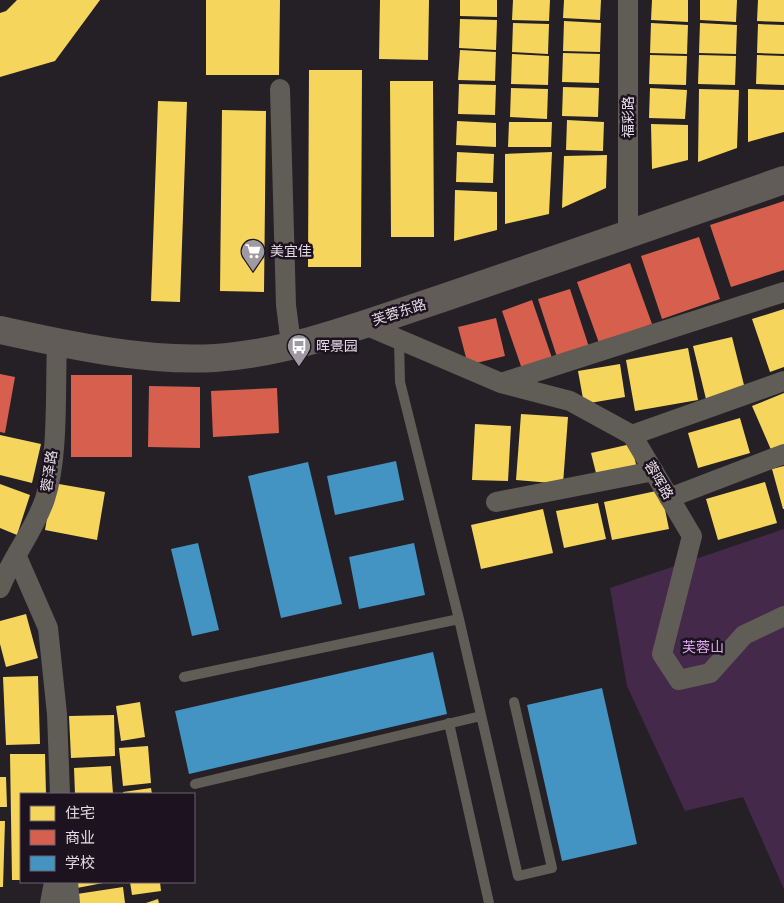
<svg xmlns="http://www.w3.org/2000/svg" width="784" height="903" font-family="Signika,'Noto Sans SC',sans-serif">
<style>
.green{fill:#44294b}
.homes{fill:#f6d55c}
.shops{fill:#d6604d}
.schools{fill:#4393c3}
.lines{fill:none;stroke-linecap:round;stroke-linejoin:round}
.service{stroke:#605c56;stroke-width:10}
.minor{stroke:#605c56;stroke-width:20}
.primary{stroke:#615c58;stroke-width:28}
.labels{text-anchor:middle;stroke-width:5;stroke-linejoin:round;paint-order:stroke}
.street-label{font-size:14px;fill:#e1dbe3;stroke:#1d1320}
.poi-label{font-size:14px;fill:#e1dbe3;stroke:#1d1320;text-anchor:start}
.park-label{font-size:14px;fill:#e0aaf0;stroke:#1d1320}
</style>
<rect width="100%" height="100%" fill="#252026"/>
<path class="green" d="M 784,529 L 784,889 L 743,797 L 685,811 L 627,686 L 610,588 Z"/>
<path class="homes" d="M 17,0 L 100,0 L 55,61 L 0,77 L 0,13 L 6,11 Z
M 206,0 L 280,0 L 279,75 L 206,75 Z
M 380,0 L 429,0 L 428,60 L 379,59 Z
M 460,0 L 497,0 L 497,17 L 460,16 Z
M 513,0 L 550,0 L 549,21 L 512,20 Z
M 564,0 L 601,0 L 600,20 L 563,18 Z
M 652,0 L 688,0 L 688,22 L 651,20 Z
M 700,0 L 737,0 L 736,22 L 700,20 Z
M 758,0 L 784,0 L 784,22 L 757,21 Z
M 460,19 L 497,20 L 496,50 L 459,48 Z
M 564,21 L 601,23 L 600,52 L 563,51 Z
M 513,23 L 549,24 L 548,54 L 512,52 Z
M 651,23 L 688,25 L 687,54 L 650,53 Z
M 700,23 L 737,25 L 736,54 L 699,53 Z
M 758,24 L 784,25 L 784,54 L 757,53 Z
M 460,50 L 496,52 L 495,81 L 458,80 Z
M 563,53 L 600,54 L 599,83 L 562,82 Z
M 512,54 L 549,56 L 548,85 L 511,84 Z
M 650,55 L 687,56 L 686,85 L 649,84 Z
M 699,55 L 736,56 L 735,85 L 698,84 Z
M 757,55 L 784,56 L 784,85 L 756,84 Z
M 309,70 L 362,70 L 361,267 L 308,267 Z
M 390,81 L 433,81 L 434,237 L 391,237 Z
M 459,84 L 496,85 L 495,115 L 458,114 Z
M 563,87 L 599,88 L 598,117 L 562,116 Z
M 511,88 L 548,89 L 547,119 L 510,117 Z
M 650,88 L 687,90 L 685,119 L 649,118 Z
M 699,89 L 739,90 L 737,148 L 698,162 Z
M 748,89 L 784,90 L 784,132 L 748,142 Z
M 158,101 L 187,102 L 180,302 L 151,301 Z
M 222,110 L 266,111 L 264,292 L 220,291 Z
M 567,120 L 604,122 L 603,151 L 566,150 Z
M 457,121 L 496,123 L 496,147 L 456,145 Z
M 509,122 L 552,122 L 551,147 L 508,147 Z
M 651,124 L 688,125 L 688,160 L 652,169 Z
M 457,152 L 494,154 L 493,183 L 456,182 Z
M 552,152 L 549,214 L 505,224 L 505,154 Z
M 607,155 L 606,188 L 562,208 L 564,156 Z
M 455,190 L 497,192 L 497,230 L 454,241 Z
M 784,309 L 784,367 L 770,372 L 752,319 Z
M 732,337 L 745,389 L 706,399 L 693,346 Z
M 688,348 L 698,400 L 635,411 L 626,360 Z
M 620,364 L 625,397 L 584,404 L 578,371 Z
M 784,393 L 784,447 L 772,452 L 752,406 Z
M 521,414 L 568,417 L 563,484 L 516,480 Z
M 740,418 L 750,453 L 698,468 L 688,433 Z
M 475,424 L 511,426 L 508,481 L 472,480 Z
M 0,435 L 41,444 L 32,483 L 0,475 Z
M 631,444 L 637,468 L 597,477 L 591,453 Z
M 784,466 L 784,509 L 783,509 L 772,469 Z
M 765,482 L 777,523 L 718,540 L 706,499 Z
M 53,483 L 105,492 L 97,540 L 45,530 Z
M 0,484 L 30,495 L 17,535 L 0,528 Z
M 661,490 L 669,529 L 612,540 L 604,502 Z
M 598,503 L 606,539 L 564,548 L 556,511 Z
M 543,509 L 553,553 L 481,569 L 471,525 Z
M 26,614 L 38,658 L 6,667 L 0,644 L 0,621 Z
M 38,676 L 40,744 L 6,745 L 3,677 Z
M 140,702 L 145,737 L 121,741 L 116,706 Z
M 114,715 L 115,756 L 71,758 L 69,716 Z
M 148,746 L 151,783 L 123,786 L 119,748 Z
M 10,754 L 45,754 L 46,794 L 21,794 L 21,880 L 12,880 Z
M 111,766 L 113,794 L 75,794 L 74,768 Z
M 0,777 L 6,777 L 7,807 L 0,807 Z
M 151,788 L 152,794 L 123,794 L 123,792 Z
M 0,821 L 5,821 L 3,887 L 0,887 Z
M 76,882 L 103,882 L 103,883 L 77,888 Z
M 130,882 L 160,882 L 161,891 L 132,895 Z
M 123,887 L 125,903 L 78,903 L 77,894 Z
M 158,899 L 159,903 L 146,903 Z"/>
<path class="shops" d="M 784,201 L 784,270 L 731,287 L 710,225 Z
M 699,237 L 720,299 L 662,319 L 641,256 Z
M 630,263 L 652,324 L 599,343 L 577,282 Z
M 570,289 L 589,347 L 557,357 L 538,299 Z
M 532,300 L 552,358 L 522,369 L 502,311 Z
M 496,318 L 505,356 L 468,365 L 458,327 Z
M 0,374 L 15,377 L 5,433 L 0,432 Z
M 71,375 L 132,375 L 132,457 L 71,457 Z
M 149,386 L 200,387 L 200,448 L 148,447 Z
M 277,388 L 279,433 L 213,437 L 211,391 Z"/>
<path class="schools" d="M 396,461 L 404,500 L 335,515 L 327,476 Z
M 308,462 L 342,604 L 281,618 L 248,476 Z
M 198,543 L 219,630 L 192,636 L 171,549 Z
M 414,543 L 425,595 L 359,609 L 349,557 Z
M 433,652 L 447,714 L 189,774 L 175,711 Z
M 602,688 L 637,844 L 562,861 L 527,705 Z"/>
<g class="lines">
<path class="service" d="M 399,339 L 400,382 L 459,619 L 518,876 L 552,868 L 514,702
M 184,677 L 459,619
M 449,723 L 489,903
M 195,784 L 481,716"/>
<path class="minor" d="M 280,89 L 286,305 L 291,344
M 628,234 L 628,0
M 363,324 L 501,383 L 570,401 L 632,435 L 692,536 L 662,654 L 679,680 L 710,673 L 744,635 L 784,616
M 501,383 L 784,292
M 632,435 L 784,381
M 669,498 L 784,454
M 496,502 L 654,471
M 17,557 L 48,628 L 57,714 L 60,794
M 0,588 C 12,557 34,531 45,499 C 59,456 55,389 57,343
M 68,882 L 70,903
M 50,903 L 54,882"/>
<path class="primary" d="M 0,330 C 67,345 146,362 215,358 C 291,353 367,323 440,299 C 555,260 669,220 784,180"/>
</g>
<defs>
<g id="supermarket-pin" transform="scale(1.25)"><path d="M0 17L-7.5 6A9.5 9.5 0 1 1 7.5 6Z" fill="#9f9aa1" stroke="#1d1320"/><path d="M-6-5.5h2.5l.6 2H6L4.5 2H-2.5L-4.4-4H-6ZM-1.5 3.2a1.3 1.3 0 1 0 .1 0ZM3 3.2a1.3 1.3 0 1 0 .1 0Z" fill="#fff"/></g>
<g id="bus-pin" transform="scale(1.25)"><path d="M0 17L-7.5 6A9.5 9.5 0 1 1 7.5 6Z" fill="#9f9aa1" stroke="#1d1320"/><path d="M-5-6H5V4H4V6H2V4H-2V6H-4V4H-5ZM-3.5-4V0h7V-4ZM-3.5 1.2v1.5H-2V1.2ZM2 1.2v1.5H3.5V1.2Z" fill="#fff"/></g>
</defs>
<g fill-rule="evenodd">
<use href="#supermarket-pin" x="253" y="251"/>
<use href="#bus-pin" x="299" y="346"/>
</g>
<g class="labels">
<g class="street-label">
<text transform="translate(628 117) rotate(-90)" y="5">福彩路</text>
<text transform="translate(399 312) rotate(-18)" y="5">芙蓉东路</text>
<text transform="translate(49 471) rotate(-82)" y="5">蓉泽路</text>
<text transform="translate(659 480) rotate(59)" y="5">蓉晖路</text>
</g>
<g class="poi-label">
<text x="270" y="256">美宜佳</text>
<text x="316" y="351">晖景园</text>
</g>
<g class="park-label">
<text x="703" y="652">芙蓉山</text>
</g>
</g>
<rect x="20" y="793" width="175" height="90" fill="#1d1320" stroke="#6b636e"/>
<rect x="30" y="806" width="25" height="15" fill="#f6d55c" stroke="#6b636e"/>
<text x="65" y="818" font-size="15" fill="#e1dbe3">住宅</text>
<rect x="30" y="830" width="25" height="15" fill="#d6604d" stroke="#6b636e"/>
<text x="65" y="843" font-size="15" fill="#e1dbe3">商业</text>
<rect x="30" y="856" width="25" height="15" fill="#4393c3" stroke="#6b636e"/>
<text x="65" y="868" font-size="15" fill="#e1dbe3">学校</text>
</svg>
